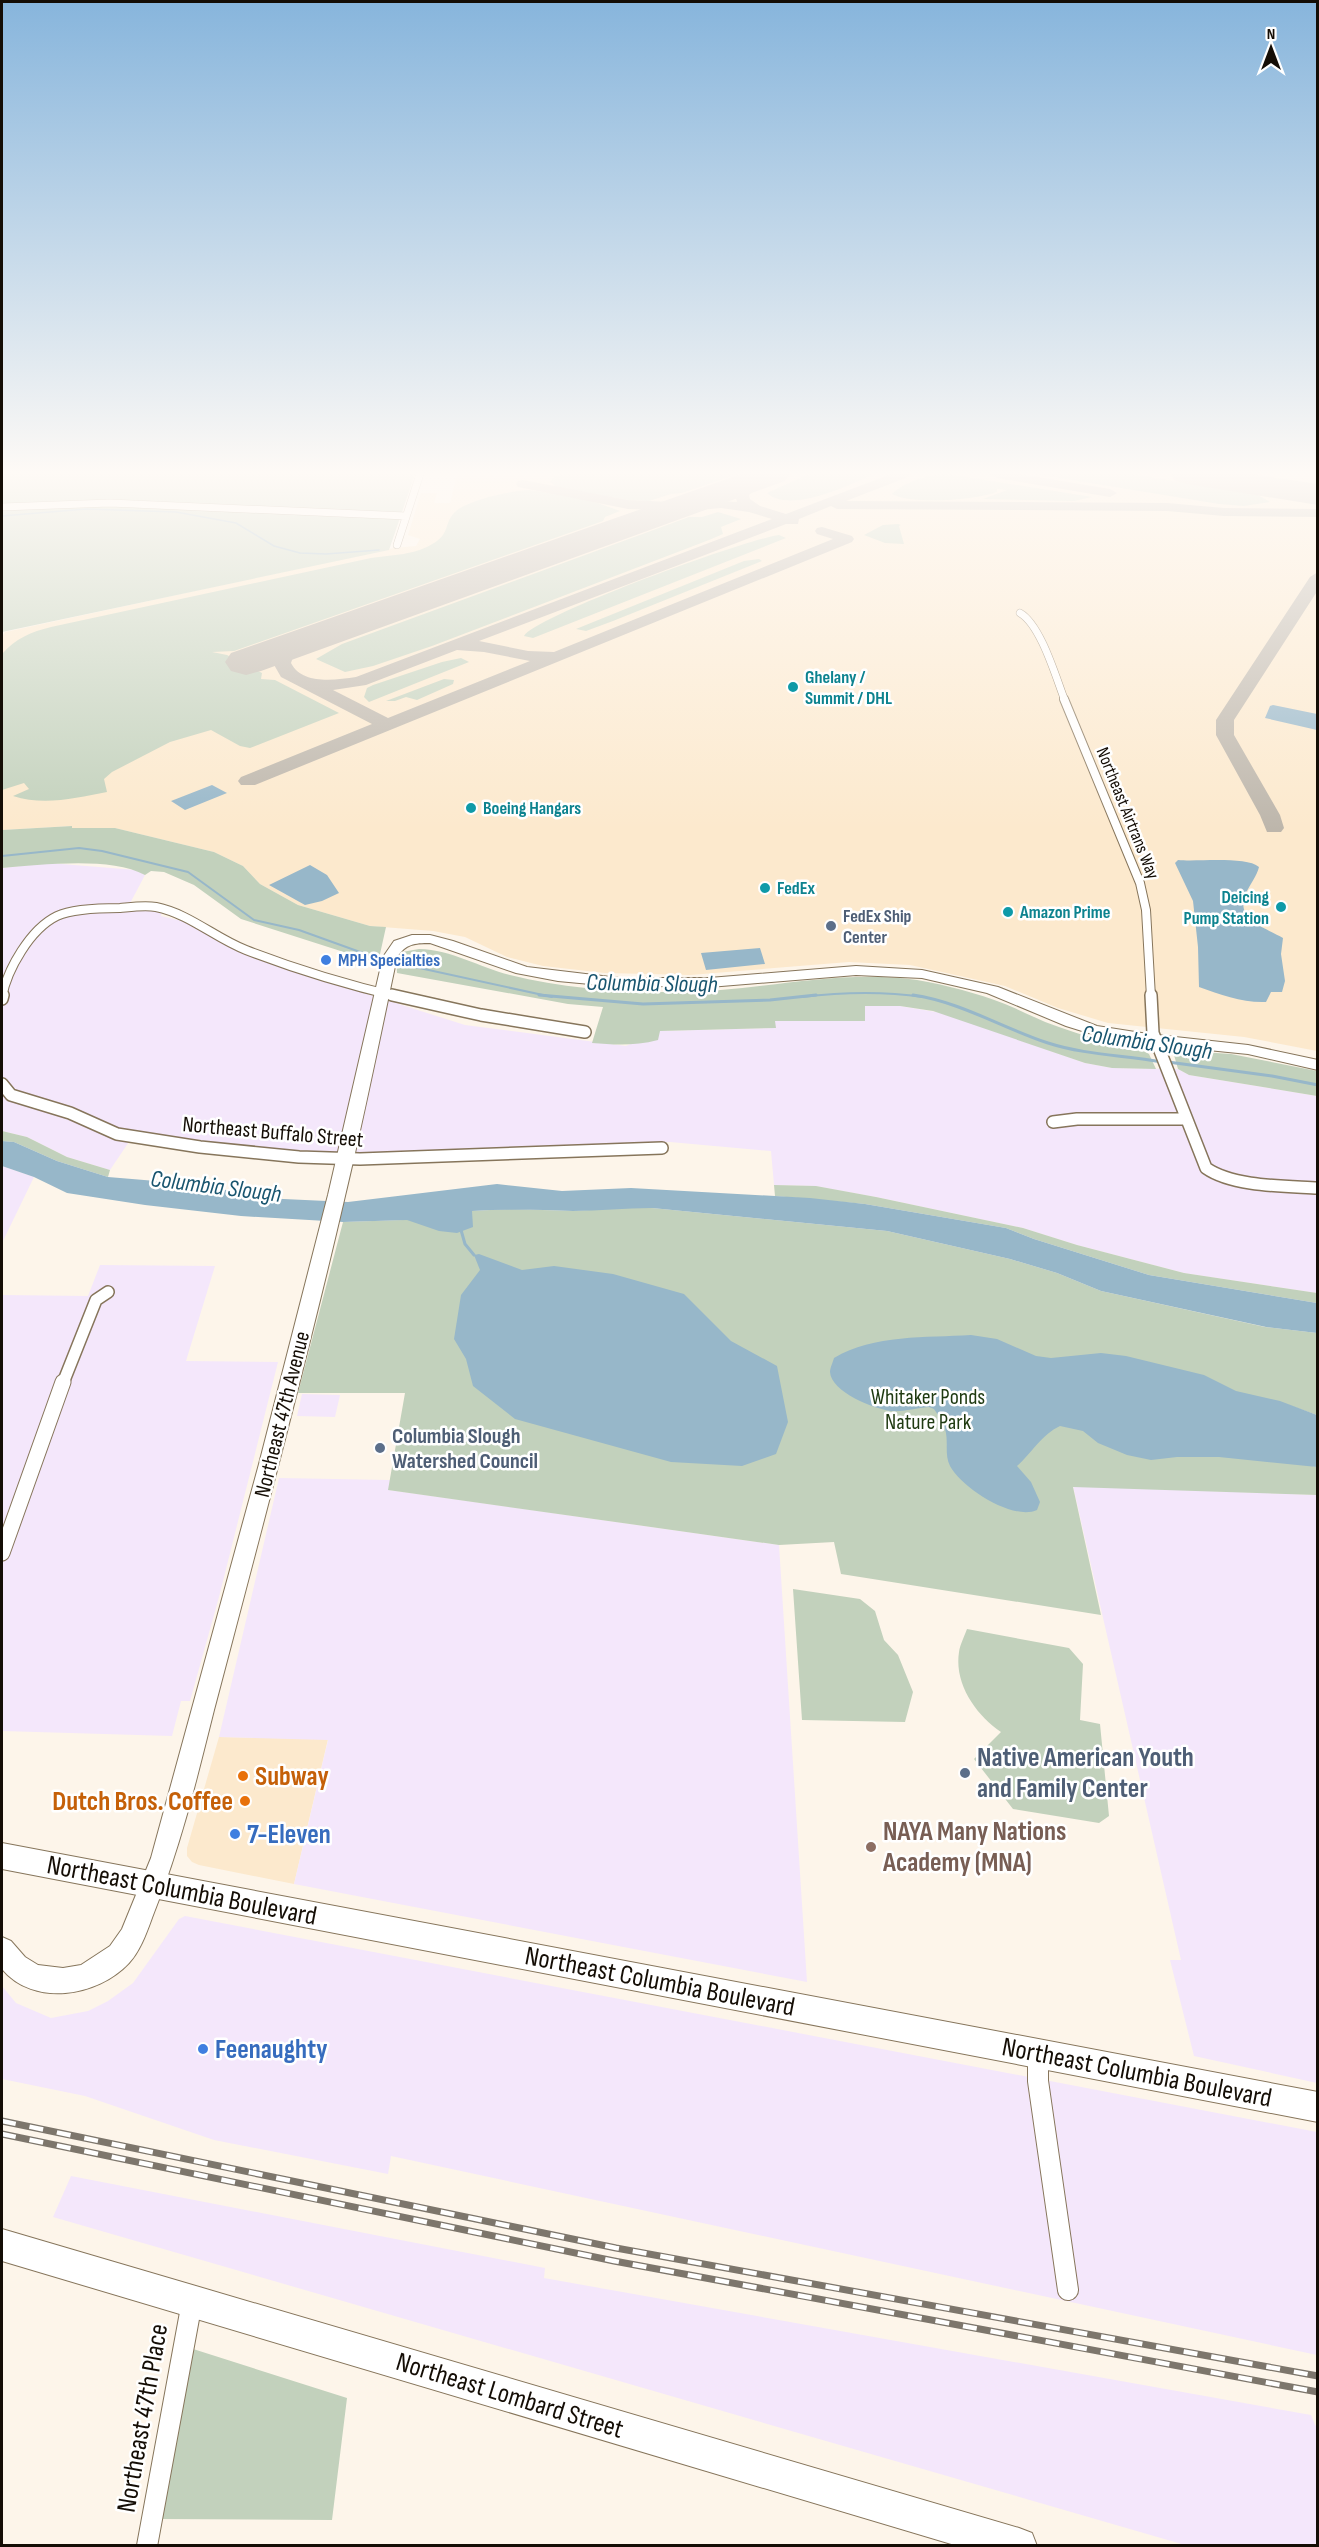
<svg xmlns="http://www.w3.org/2000/svg" width="1319" height="2547" font-family="'Sofia Sans Condensed',sans-serif">
<style>
.built{fill:#fce9cd}
.industrial{fill:#f4e7fb}
.green{fill:#c2d1bc}
.water{fill:#97b7c9}
.lines{fill:none;stroke-linecap:round;stroke-linejoin:round}
.stream-far2{stroke:#97b7c9;stroke-width:1.5}
.stream-far1{stroke:#97b7c9;stroke-width:2}
.stream{stroke:#97b7c9;stroke-width:3}
.taxiway{fill:#bdb6ab;fill-rule:evenodd}
.runway{fill:#bdb6ab;fill-rule:evenodd}
.street-far4-casing{stroke:#86755b;stroke-width:8}
.street-far3-casing{stroke:#86755b;stroke-width:10}
.street-far2-casing{stroke:#86755b;stroke-width:14}
.street-far1-casing{stroke:#86755b;stroke-width:17}
.street-casing{stroke:#86755b;stroke-width:22}
.secondary-casing{stroke:#86755b;stroke-width:2}
.primary-casing{stroke:#86755b;stroke-width:2}
.street-far4{stroke:#fff;stroke-width:7}
.street-far3{stroke:#fff;stroke-width:8}
.street-far2{stroke:#fff;stroke-width:11}
.street-far1{stroke:#fff;stroke-width:15}
.street{stroke:#fff;stroke-width:20}
.secondary{fill:#fff;fill-rule:evenodd}
.primary{fill:#fff;fill-rule:evenodd}
.rail-casing{stroke:#7d766c;stroke-width:7}
.rail{stroke:#fff;stroke-width:4.5;stroke-dasharray:14;stroke-linecap:butt}
.culture-dot{fill:#0f9aa8;stroke:#fff;stroke-width:2}
.service-dot{fill:#5c6f8a;stroke:#fff;stroke-width:2}
.shop-dot{fill:#3f7fe0;stroke:#fff;stroke-width:2}
.food-dot{fill:#e8710a;stroke:#fff;stroke-width:2}
.education-dot{fill:#8d6e63;stroke:#fff;stroke-width:2}
.labels{text-anchor:middle;stroke-width:5;stroke-linejoin:round;paint-order:stroke}
.far-culture-label{font-size:18px;font-weight:bold;fill:#0d838f;stroke:#fff;text-anchor:start}
.far-street-label{font-size:18px;fill:#140d05;stroke:#fff}
.far-service-label{font-size:18px;font-weight:bold;fill:#4e5e75;stroke:#fff;text-anchor:start}
.far-shop-label{font-size:18px;font-weight:bold;fill:#366cbe;stroke:#fff;text-anchor:start}
.street-label{font-size:22px;fill:#140d05;stroke:#fff}
.park-label{font-size:22px;fill:#1f3a11;stroke:#fff}
.service-label{font-size:22px;font-weight:bold;fill:#4e5e75;stroke:#fff;text-anchor:start}
.water-label{font-size:24px;font-style:italic;fill:#19556f;stroke:#fff}
.near-service-label{font-size:27px;font-weight:bold;fill:#4e5e75;stroke:#fff;text-anchor:start}
.near-food-label{font-size:27px;font-weight:bold;fill:#c56008;stroke:#fff;text-anchor:start}
.near-education-label{font-size:27px;font-weight:bold;fill:#785e54;stroke:#fff;text-anchor:start}
.near-shop-label{font-size:27px;font-weight:bold;fill:#366cbe;stroke:#fff;text-anchor:start}
.near-street-label{font-size:27px;fill:#140d05;stroke:#fff}
</style>
<rect width="100%" height="100%" fill="#fdf5ea"/>
<path class="built" d="M 1317,474 L 1317,1051 L 1244,1037 L 1108,1023 L 1058,1008 L 1005,986 L 910,965 L 849,962 L 690,975 L 605,973 L 543,966 L 507,957 L 465,937 L 433,931 L 370,926 L 298,905 L 260,884 L 243,866 L 214,852 L 115,828 L 72,828 L 71,826 L 2,830 L 2,637 L 5,632 L 394,548 L 416,546 L 420,539 L 408,535 L 421,493 L 437,493 L 434,503 L 450,503 L 457,475 Z
M 219,1737 L 328,1739 L 294,1884 L 199,1865 L 192,1862 L 187,1856 L 187,1848 Z"/>
<path class="industrial" d="M 49,863 L 136,870 L 145,875 L 127,909 L 162,911 L 161,916 L 182,921 L 266,962 L 465,1025 L 626,1046 L 660,1031 L 775,1028 L 775,1021 L 864,1021 L 865,1006 L 900,1006 L 942,1013 L 1085,1063 L 1112,1068 L 1178,1069 L 1189,1075 L 1317,1096 L 1317,1293 L 1184,1273 L 1077,1245 L 1023,1228 L 876,1197 L 815,1186 L 774,1185 L 771,1151 L 670,1142 L 375,1154 L 250,1148 L 135,1133 L 110,1170 L 67,1157 L 27,1137 L 2,1131 L 2,868 Z
M 2,1166 L 34,1177 L 2,1243 Z
M 100,1265 L 215,1266 L 186,1361 L 278,1362 L 219,1597 L 190,1701 L 181,1701 L 172,1736 L 2,1731 L 2,1295 L 88,1296 Z
M 302,1394 L 340,1395 L 335,1417 L 297,1416 Z
M 279,1478 L 390,1480 L 389,1490 L 779,1545 L 807,1982 L 294,1884 L 328,1740 L 219,1737 Z
M 1073,1486 L 1317,1495 L 1317,2083 L 1194,2056 L 1170,1960 L 1181,1960 Z
M 185,1916 L 1317,2132 L 1317,2355 L 391,2156 L 388,2174 L 214,2140 L 85,2096 L 2,2079 L 2,1986 L 16,2003 L 51,2018 L 88,2011 L 108,2001 L 133,1983 L 179,1919 Z
M 71,2176 L 545,2268 L 544,2278 L 1311,2415 L 1315,2425 L 1317,2426 L 1317,2545 L 1185,2545 L 53,2217 Z"/>
<path class="green" d="M 2,474 L 415,474 L 389,550 L 2,632 Z
M 563,474 L 738,474 L 682,493 L 671,494 L 649,501 L 629,500 L 558,488 L 550,482 L 555,476 Z
M 809,474 L 874,474 C 850,485 790,514 767,493 Z
M 948,474 L 1092,497 L 1074,501 L 983,499 L 1007,490 L 997,489 L 997,492 C 976,500 911,505 892,494 C 904,482 928,474 948,474 Z
M 1035,474 L 1133,474 L 1258,495 L 1270,502 L 1244,506 L 1219,504 Z
M 529,490 L 584,498 L 620,511 L 605,517 L 603,521 L 234,651 L 212,652 L 227,655 L 262,673 L 261,679 L 275,680 L 339,713 L 250,748 L 240,746 L 211,730 L 170,742 L 112,772 L 104,779 L 107,792 C 76,798 44,806 13,796 L 29,789 L 24,783 L 2,790 L 2,654 C 16,638 31,632 51,627 L 371,558 C 392,555 416,555 434,543 C 450,533 444,524 454,513 C 464,501 513,490 529,490 Z
M 718,512 L 741,519 L 721,527 L 723,534 L 709,540 L 432,646 L 373,666 L 345,672 L 316,659 L 342,644 L 689,517 L 702,517 Z
M 898,524 L 901,525 L 899,526 L 904,544 L 885,543 L 864,535 L 883,525 Z
M 779,535 L 786,538 L 533,638 L 524,636 C 537,615 747,539 779,535 Z
M 759,559 L 762,561 L 613,621 L 586,631 L 576,629 L 744,561 Z
M 461,658 L 469,662 L 369,702 L 364,697 L 367,688 L 373,685 L 442,662 Z
M 444,679 L 454,680 L 453,684 L 417,700 L 406,697 L 395,701 L 386,701 Z
M 72,826 L 72,828 L 115,828 L 214,852 L 243,866 L 260,884 L 298,905 L 370,926 L 386,927 L 378,963 L 241,919 L 194,885 L 164,872 L 151,871 L 145,875 C 110,856 40,865 2,868 L 2,830 Z
M 419,949 C 452,950 479,967 510,975 C 563,988 622,993 677,992 C 757,992 837,968 917,980 C 946,985 977,993 1005,1004 C 1023,1011 1040,1021 1059,1027 C 1084,1036 1111,1043 1138,1048 L 1149,1054 L 1156,1069 L 1112,1068 L 1085,1063 L 933,1011 L 900,1006 L 865,1006 L 865,1021 L 775,1021 L 776,1028 L 660,1031 L 658,1040 C 635,1046 615,1045 592,1043 L 603,1007 L 568,1004 L 397,973 L 396,956 L 402,952 Z
M 1187,1051 L 1231,1054 L 1317,1071 L 1317,1096 L 1189,1075 L 1178,1069 L 1174,1055 Z
M 2,1131 L 27,1137 L 67,1157 L 110,1170 L 108,1177 L 57,1161 L 14,1142 L 2,1141 Z
M 774,1185 L 816,1186 L 876,1197 L 1023,1228 L 1077,1245 L 1184,1273 L 1317,1293 L 1317,1303 L 1149,1275 L 1034,1239 L 1006,1228 L 865,1204 L 775,1196 Z
M 622,1208 L 652,1208 L 887,1231 L 1010,1259 L 1057,1273 L 1101,1291 L 1265,1327 L 1317,1333 L 1317,1415 L 1280,1402 L 1303,1464 L 1317,1467 L 1317,1495 L 1073,1487 L 1101,1615 L 841,1574 L 834,1542 L 779,1545 L 388,1490 L 405,1393 L 298,1393 L 343,1222 L 433,1219 L 471,1211 L 511,1209 L 574,1211 Z
M 793,1589 L 860,1599 L 875,1611 L 884,1640 L 898,1655 L 913,1692 L 905,1722 L 802,1720 Z
M 967,1629 L 1069,1648 L 1083,1664 L 1080,1720 L 1100,1724 L 1109,1816 L 1099,1823 L 1013,1809 L 974,1759 L 1001,1732 C 976,1715 954,1684 959,1652 C 960,1645 964,1637 967,1629 Z
M 190,2348 L 347,2398 L 332,2520 L 160,2519 Z"/>
<path class="water" d="M 1273,705 L 1317,714 L 1317,730 L 1265,718 L 1270,706 Z
M 212,785 L 227,793 L 185,810 L 171,801 Z
M 1178,860 C 1197,862 1246,856 1259,867 C 1257,876 1250,884 1246,893 C 1234,920 1265,927 1283,938 L 1281,954 L 1285,981 L 1282,992 L 1271,992 L 1266,1002 C 1243,1003 1221,995 1199,987 L 1198,947 L 1193,901 L 1175,863 Z
M 310,865 L 327,875 L 339,893 L 322,901 L 305,905 L 269,885 Z
M 760,948 L 765,964 L 706,970 L 701,953 Z
M 2,1141 L 14,1142 L 57,1161 L 108,1177 L 204,1185 L 262,1198 L 348,1202 L 497,1184 L 562,1191 L 631,1188 L 810,1198 L 865,1204 L 1006,1228 L 1034,1239 L 1149,1275 L 1317,1303 L 1317,1333 L 1266,1327 L 1101,1291 L 1057,1273 L 1010,1259 L 887,1231 L 652,1208 C 625,1208 599,1211 573,1211 C 539,1210 506,1209 472,1211 L 473,1227 L 457,1233 L 439,1231 L 407,1220 L 343,1222 L 241,1216 L 145,1205 L 67,1193 L 34,1177 L 2,1166 Z
M 479,1254 L 522,1270 L 554,1266 L 613,1274 L 684,1294 L 731,1341 L 777,1366 L 788,1422 L 776,1454 L 742,1466 L 671,1462 L 515,1419 L 473,1386 L 466,1359 L 454,1339 L 461,1295 L 480,1270 L 474,1255 Z
M 971,1335 L 997,1339 L 1036,1356 L 1051,1358 L 1101,1353 L 1126,1356 L 1204,1375 L 1236,1391 L 1280,1401 L 1317,1415 L 1317,1467 L 1219,1457 L 1177,1457 L 1151,1460 L 1127,1455 L 1098,1443 L 1083,1431 L 1060,1426 C 1042,1434 1031,1454 1017,1466 L 1031,1482 L 1040,1502 L 1037,1510 C 1013,1521 962,1488 950,1466 C 944,1454 949,1442 945,1429 C 943,1422 938,1415 934,1409 L 929,1407 C 916,1408 903,1412 891,1411 C 874,1409 831,1392 830,1372 C 830,1368 833,1362 834,1358 C 874,1334 926,1338 971,1335 Z"/>
<g class="lines">
<path class="stream-far2" d="M 2,516 L 86,509 L 176,512 L 236,523 L 274,546 L 300,553 L 326,554 L 379,550"/>
<path class="stream-far1" d="M 2,856 L 79,848 L 102,851 L 188,872 L 254,920 L 299,930 L 385,961
M 392,962 L 552,997
M 802,997 C 843,992 882,991 923,997"/>
<path class="stream" d="M 539,995 L 643,1004 L 770,1000 L 816,995
M 913,995 C 961,1002 1002,1028 1048,1043 C 1085,1055 1124,1055 1162,1062
M 1168,1062 L 1272,1076 L 1318,1085
M 461,1230 L 465,1244 L 474,1255"/>
<path class="taxiway" d="M 763,474 L 782,474 L 762,484 L 749,495 L 750,499 L 760,506 L 786,514 L 891,474 L 910,474 L 908,477 L 846,501 L 1167,503 L 1224,508 L 1318,509 L 1318,517 L 1224,516 L 1167,511 L 837,509 L 831,506 L 799,519 L 798,524 L 786,524 L 479,641 L 528,651 L 554,652 L 833,539 L 817,534 L 815,531 L 817,528 L 822,527 L 852,536 L 854,539 L 852,542 L 255,785 L 241,785 L 238,781 L 241,777 L 372,724 L 281,677 L 273,663 C 277,652 281,643 293,640 L 301,645 L 294,654 L 291,663 C 302,685 335,680 356,677 L 772,519 L 749,512 L 721,508 L 676,512 L 670,510 L 628,509 L 518,487 L 516,484 L 518,481 L 523,480 L 628,500 L 670,502 L 691,499 L 737,502 L 735,494 C 743,484 752,478 763,474 ZM 457,650 L 484,652 L 530,661 L 388,718 L 333,690 L 366,685 Z
M 990,474 L 1020,474 L 1110,489 L 1117,493 L 1110,497 L 997,478 Z
M 1231,474 L 1254,474 L 1318,489 L 1318,497 L 1233,477 Z
M 1318,572 L 1318,590 L 1234,720 L 1234,735 L 1280,815 L 1284,828 L 1281,832 L 1267,832 L 1260,815 L 1216,735 L 1216,720 L 1310,577 Z"/>
<path class="runway" d="M 741,474 L 790,474 L 785,481 L 261,671 L 246,675 L 231,671 L 225,662 L 231,653 Z
M 1170,474 L 1250,474 L 1318,484 L 1318,505 L 1187,484 L 1175,481 Z"/>
<g class="street-far4-casing">
<path id="street-far4" d="M 2,507 L 110,503 L 406,516
M 397,545 L 420,474
M 1020,613 C 1041,625 1056,678 1065,701"/>
</g>
<g class="street-far3-casing">
<path id="street-far3" d="M 1064,699 L 1140,883 L 1146,910 L 1151,997
M 2,997 C 7,970 30,929 57,916 C 72,909 103,908 120,908 C 131,907 145,905 156,907 C 190,914 215,938 246,950 C 295,969 348,985 399,997"/>
</g>
<g class="street-far2-casing">
<path id="street-far2" d="M 392,995 L 481,1015 L 585,1032
M 1151,995 L 1153,1033 L 1206,1168 C 1233,1187 1286,1186 1318,1188
M 2,999 L 3,995
M 2,1084 L 11,1095 L 70,1113 L 117,1134 L 200,1147 L 299,1157 L 360,1159 L 662,1148
M 1053,1122 L 1077,1119 L 1186,1119
M 63,1383 L 96,1300 L 108,1292"/>
</g>
<g class="street-far1-casing">
<path id="street-far1" d="M 2,1553 L 63,1382"/>
</g>
<g class="street-casing">
<path id="street" d="M 1038,2054 L 1038,2081 L 1068,2290
M 147,2546 L 192,2302"/>
</g>
<g class="secondary-casing">
<path id="secondary" d="M 412,935 L 430,935 L 453,941 L 527,967 L 619,978 L 709,978 L 856,966 L 922,970 L 998,987 L 1097,1026 L 1148,1034 L 1248,1045 L 1318,1060 L 1318,1070 L 1248,1054 L 1148,1044 L 1095,1035 L 1066,1026 L 987,993 L 922,978 L 856,975 L 709,987 L 601,985 L 558,981 L 516,973 L 430,943 C 414,943 406,944 397,957 C 380,1037 364,1117 345,1196 C 305,1368 259,1539 214,1710 C 197,1778 181,1845 155,1910 C 148,1928 142,1949 129,1963 C 97,1997 34,2007 2,1969 L 2,1937 L 11,1941 L 25,1957 L 38,1965 L 63,1968 L 81,1965 L 110,1946 L 122,1929 L 151,1858 L 259,1464 L 328,1195 L 383,957 L 394,941 Z"/>
</g>
<g class="primary-casing">
<path id="primary" d="M 2,1843 L 1318,2092 L 1318,2122 L 2,1869 Z
M 2,2229 L 1019,2528 L 1032,2533 L 1037,2546 L 958,2546 L 2,2261 Z"/>
</g>
<use href="#street-far4" class="street-far4"/>
<use href="#street-far3" class="street-far3"/>
<use href="#street-far2" class="street-far2"/>
<use href="#street-far1" class="street-far1"/>
<use href="#street" class="street"/>
<use href="#secondary" class="secondary"/>
<use href="#primary" class="primary"/>
<g class="rail-casing">
<path id="rail" d="M 2,2121 L 616,2248 L 1318,2376
M 2,2134 L 614,2261 L 1318,2392"/>
</g>
<use href="#rail" class="rail"/>
</g>
<linearGradient id="sky" x2="0" y2="1"><stop stop-color="#87b5dc"/><stop offset="0.57" stop-color="#fefaf6"/><stop offset="1" stop-color="#fefaf6" stop-opacity="0"/></linearGradient>
<rect width="1319" height="830" fill="url(#sky)"/>
<g class="culture-dot">
<circle cx="793" cy="687" r="6"/>
<circle cx="471" cy="808" r="6"/>
<circle cx="765" cy="888" r="6"/>
<circle cx="1281" cy="907" r="6"/>
<circle cx="1008" cy="912" r="6"/>
</g>
<g class="service-dot">
<circle cx="831" cy="926" r="6"/>
<circle cx="380" cy="1448" r="6"/>
<circle cx="965" cy="1773" r="6"/>
</g>
<g class="shop-dot">
<circle cx="326" cy="960" r="6"/>
<circle cx="235" cy="1834" r="6"/>
<circle cx="203" cy="2049" r="6"/>
</g>
<g class="food-dot">
<circle cx="243" cy="1776" r="6"/>
<circle cx="245" cy="1801" r="6"/>
</g>
<circle class="education-dot" cx="871" cy="1847" r="6"/>
<g class="labels">
<g class="far-culture-label">
<text x="805" y="683">Ghelany /<tspan x="805" dy="21">Summit / DHL</tspan></text>
<text x="483" y="814">Boeing Hangars</text>
<text x="777" y="894">FedEx</text>
<text x="1269" y="903" text-anchor="end">Deicing<tspan x="1269" dy="21">Pump Station</tspan></text>
<text x="1020" y="918">Amazon Prime</text>
</g>
<g class="far-street-label">
<text transform="translate(1128 813) rotate(68)" y="6">Northeast Airtrans Way</text>
</g>
<g class="far-service-label">
<text x="843" y="922">FedEx Ship<tspan x="843" dy="21">Center</tspan></text>
</g>
<g class="far-shop-label">
<text x="338" y="966">MPH Specialties</text>
</g>
<g class="street-label">
<text transform="translate(273 1131) rotate(5)" y="8">Northeast Buffalo Street</text>
<text transform="translate(281 1414) rotate(-76)" y="8">Northeast 47th Avenue</text>
</g>
<g class="park-label">
<text x="928" y="1404">Whitaker Ponds<tspan x="928" dy="25">Nature Park</tspan></text>
</g>
<g class="service-label">
<text x="392" y="1443">Columbia Slough<tspan x="392" dy="25">Watershed Council</tspan></text>
</g>
<g class="water-label">
<text transform="translate(652 983) rotate(1)" y="8">Columbia Slough</text>
<text transform="translate(1147 1042) rotate(8)" y="8">Columbia Slough</text>
<text transform="translate(216 1186) rotate(7)" y="8">Columbia Slough</text>
</g>
<g class="near-service-label">
<text x="977" y="1766">Native American Youth<tspan x="977" dy="31">and Family Center</tspan></text>
</g>
<g class="near-food-label">
<text x="255" y="1785">Subway</text>
<text x="233" y="1810" text-anchor="end">Dutch Bros. Coffee</text>
</g>
<g class="near-education-label">
<text x="883" y="1840">NAYA Many Nations<tspan x="883" dy="31">Academy (MNA)</tspan></text>
</g>
<g class="near-shop-label">
<text x="247" y="1843">7-Eleven</text>
<text x="215" y="2058">Feenaughty</text>
</g>
<g class="near-street-label">
<text transform="translate(182 1890) rotate(11)" y="9">Northeast Columbia Boulevard</text>
<text transform="translate(660 1981) rotate(11)" y="9">Northeast Columbia Boulevard</text>
<text transform="translate(1137 2072) rotate(11)" y="9">Northeast Columbia Boulevard</text>
<text transform="translate(510 2395) rotate(17)" y="9">Northeast Lombard Street</text>
<text transform="translate(142 2418) rotate(-80)" y="9">Northeast 47th Place</text>
</g>
</g>
<rect width="1319" height="2547" fill="none" stroke="#140d05" stroke-width="6"/>
<g transform="translate(1271 48)" stroke="#ffffff" stroke-width="4.5" paint-order="stroke">
<path d="M0-4.5L10 22L0 15L-10 22Z" fill="#140d05"/>
<text y="-9" font-size="16" font-weight="bold" text-anchor="middle" fill="#140d05">N</text>
</g>
</svg>
